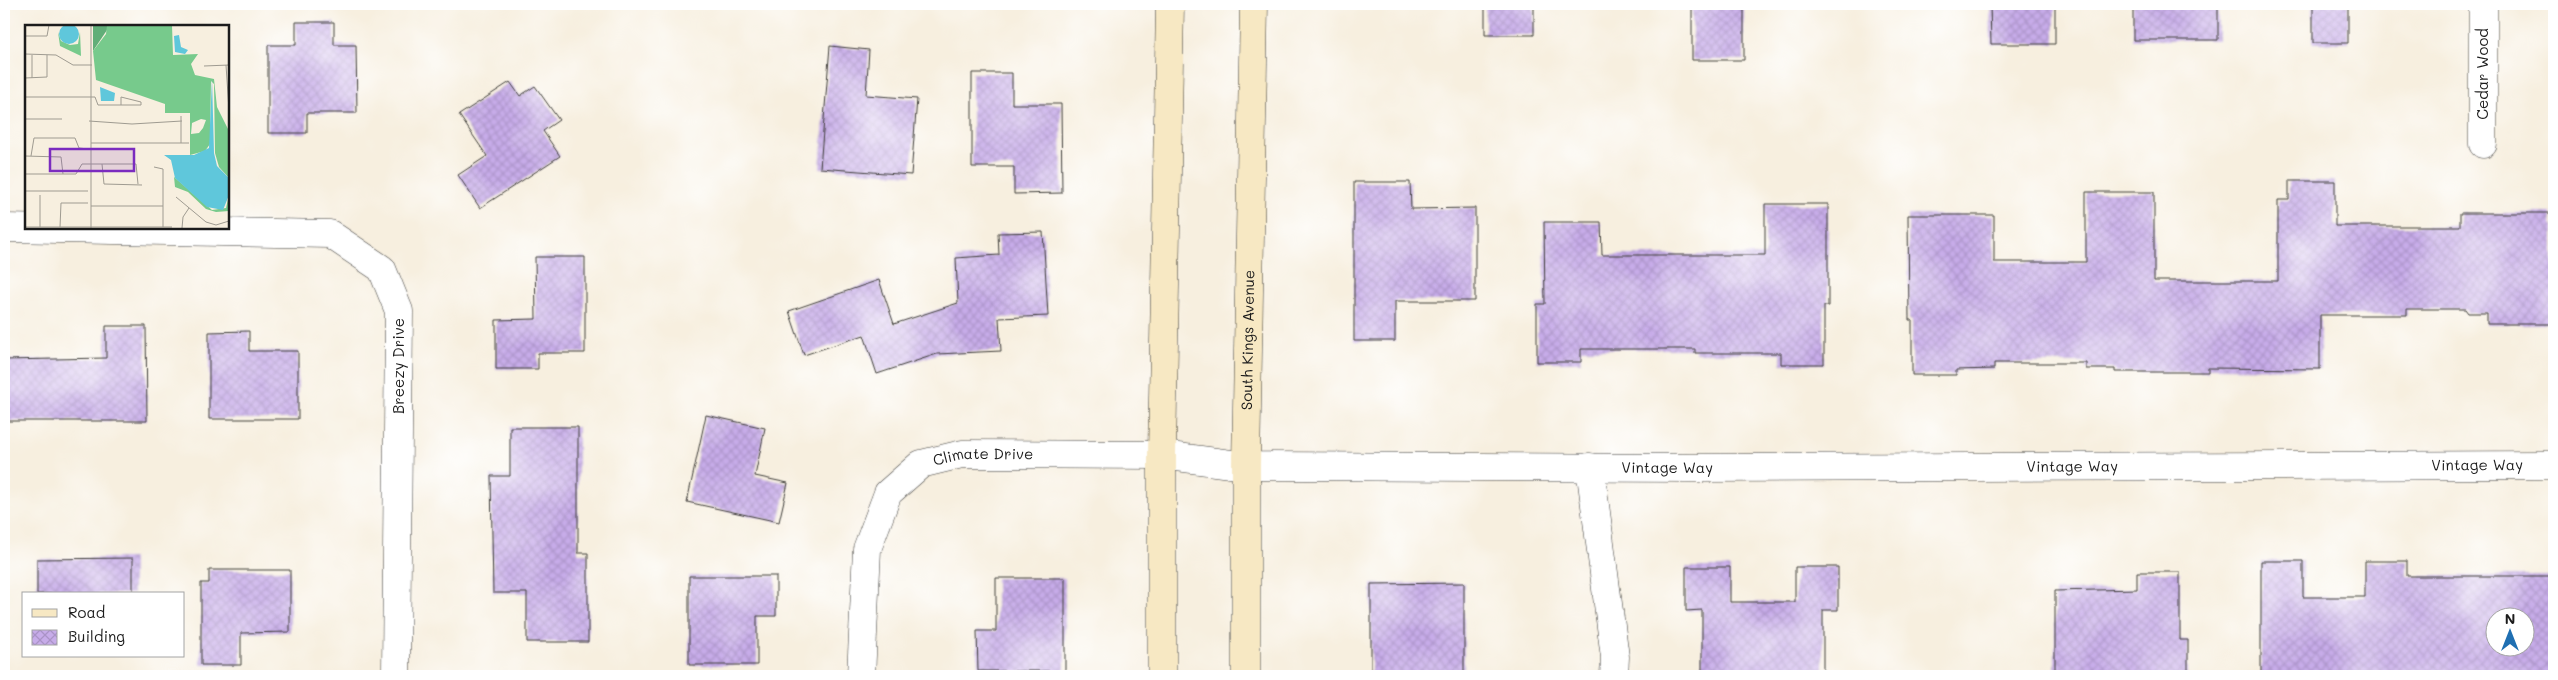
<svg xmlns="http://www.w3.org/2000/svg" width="2558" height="680" font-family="Mali,sans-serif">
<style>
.building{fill:url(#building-cross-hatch);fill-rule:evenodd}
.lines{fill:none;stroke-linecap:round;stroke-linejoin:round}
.minor-casing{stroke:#3d3c39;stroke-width:29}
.secondary-casing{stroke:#3d3c39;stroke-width:29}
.minor{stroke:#fff;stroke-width:28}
.secondary{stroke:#f7e8c3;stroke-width:28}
.labels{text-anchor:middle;stroke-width:4;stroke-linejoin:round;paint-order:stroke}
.street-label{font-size:15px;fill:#1c1c1c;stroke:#fff}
.inset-road{fill:none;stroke:#9f9b91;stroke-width:1}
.view{fill:#7b2cbf;fill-opacity:0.15;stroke:#7b2cbf;stroke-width:2.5}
.inset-edge{fill:none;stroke:#1c1c1c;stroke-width:2.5}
</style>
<defs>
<pattern id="building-cross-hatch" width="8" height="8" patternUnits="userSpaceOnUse" patternTransform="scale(1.25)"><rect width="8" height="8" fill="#c7ace9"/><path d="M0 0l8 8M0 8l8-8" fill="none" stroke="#aa93c7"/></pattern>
</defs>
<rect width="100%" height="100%" fill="#fff"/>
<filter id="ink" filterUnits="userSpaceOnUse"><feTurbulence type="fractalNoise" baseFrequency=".02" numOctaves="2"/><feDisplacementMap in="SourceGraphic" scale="10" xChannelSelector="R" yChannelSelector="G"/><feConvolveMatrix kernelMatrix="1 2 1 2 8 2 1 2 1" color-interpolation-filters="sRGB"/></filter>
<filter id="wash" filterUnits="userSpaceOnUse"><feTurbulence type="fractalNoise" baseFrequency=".0096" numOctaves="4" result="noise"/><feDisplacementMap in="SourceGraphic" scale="20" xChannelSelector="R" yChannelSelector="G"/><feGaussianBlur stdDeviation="1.12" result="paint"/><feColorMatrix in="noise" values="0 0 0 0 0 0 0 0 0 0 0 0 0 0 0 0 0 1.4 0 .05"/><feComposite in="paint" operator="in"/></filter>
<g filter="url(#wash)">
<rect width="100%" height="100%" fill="#f7efdf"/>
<g id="blocks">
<path class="building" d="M 1485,4 L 1534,4 L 1534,35 L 1485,35 Z
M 1692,4 L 1744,4 L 1744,60 L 1692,60 Z
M 1990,4 L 2055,4 L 2055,44 L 1991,44 Z
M 2133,4 L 2218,4 L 2218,40 L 2133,40 Z
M 2313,4 L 2348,4 L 2348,43 L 2313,43 Z
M 296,22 L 334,22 L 334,45 L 356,45 L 357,113 L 307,113 L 307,133 L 268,133 L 268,45 L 296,45 Z
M 830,46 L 869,50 L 866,95 L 917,99 L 911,175 L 820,168 Z
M 972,73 L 1012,73 L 1012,104 L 1061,104 L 1062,193 L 1014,194 L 1014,167 L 972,167 Z
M 510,82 L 520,96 L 535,86 L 559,120 L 543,131 L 560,156 L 480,208 L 458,175 L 487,156 L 459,115 Z
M 2289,181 L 2335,181 L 2335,226 L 2460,226 L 2460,213 L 2552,213 L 2552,226 L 2554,226 L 2554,324 L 2487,324 L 2487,313 L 2468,313 L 2465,309 L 2407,309 L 2407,315 L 2320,315 L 2320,369 L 2208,368 L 2208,372 L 2115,372 L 2115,369 L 2086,369 L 2086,363 L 1994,363 L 1994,369 L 1956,370 L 1956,375 L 1912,375 L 1912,320 L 1909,320 L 1908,215 L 1994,215 L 1994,262 L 2086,262 L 2086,192 L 2154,192 L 2154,281 L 2278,281 L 2278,200 L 2289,200 Z
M 1354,182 L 1410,182 L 1411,209 L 1475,208 L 1475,301 L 1395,301 L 1395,341 L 1354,341 Z
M 1765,204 L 1828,204 L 1828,306 L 1824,306 L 1824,364 L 1781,364 L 1781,353 L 1695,353 L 1695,349 L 1581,349 L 1581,362 L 1537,362 L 1537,304 L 1545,304 L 1544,222 L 1601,222 L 1602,255 L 1765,255 Z
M 1043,232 L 1048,316 L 999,318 L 1001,351 L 937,354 L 877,374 L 864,335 L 804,355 L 789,311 L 879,280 L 894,324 L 958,303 L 956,258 L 999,255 L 998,233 Z
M 535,257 L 585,257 L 585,353 L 538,353 L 538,369 L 496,369 L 496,320 L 536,319 Z
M 106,326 L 146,326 L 147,421 L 4,421 L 4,360 L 106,358 Z
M 249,331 L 249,351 L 298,351 L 298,419 L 209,419 L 209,332 Z
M 706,415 L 765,428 L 755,476 L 788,483 L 779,522 L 687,502 Z
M 510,427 L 578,427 L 578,553 L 588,553 L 588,642 L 527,642 L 527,593 L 493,593 L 491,476 L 510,476 Z
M 133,558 L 133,594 L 37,594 L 37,559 Z
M 2261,561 L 2303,561 L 2303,597 L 2365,597 L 2365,561 L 2407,561 L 2407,576 L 2554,576 L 2554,676 L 2503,676 L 2503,673 L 2394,673 L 2394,676 L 2261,676 ZM 2496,618 L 2526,618 L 2526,648 L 2496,648 Z
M 1686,567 L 1730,567 L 1730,602 L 1795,602 L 1795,567 L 1838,567 L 1838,610 L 1823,610 L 1823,676 L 1702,676 L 1702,610 L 1686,611 Z
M 209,570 L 290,570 L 290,632 L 241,633 L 241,665 L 201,665 L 201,583 L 209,583 Z
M 2137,572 L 2180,572 L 2180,640 L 2188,640 L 2188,676 L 2055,676 L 2055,591 L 2137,589 Z
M 689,576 L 776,576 L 776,616 L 757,616 L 757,665 L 689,665 Z
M 996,578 L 1065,578 L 1065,671 L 978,671 L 977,631 L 996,631 Z
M 1464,583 L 1464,676 L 1371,676 L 1371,584 Z"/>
</g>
</g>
<g filter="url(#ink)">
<use href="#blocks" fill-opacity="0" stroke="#3d3c39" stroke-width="1"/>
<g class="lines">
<g class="minor-casing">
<g id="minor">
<path d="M 2483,4 L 2483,144"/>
<path d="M 4,228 L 330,234 L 382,269 L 399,311 L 396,676"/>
<path d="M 1590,467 L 1615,657 L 1614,676"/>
<path id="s1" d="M 861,676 L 867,549 L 888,493 L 921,464 L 962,454 L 1162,455 L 1246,466 L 1691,468 L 2554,465"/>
</g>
</g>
<g class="secondary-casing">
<g id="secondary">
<path d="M 1162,676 L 1162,455 L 1170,4"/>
<path id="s2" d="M 1246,676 L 1246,466 L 1254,4"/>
</g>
</g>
<use href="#minor" class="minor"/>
<use href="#secondary" class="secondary"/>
</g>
</g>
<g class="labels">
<g class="street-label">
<text transform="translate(2483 74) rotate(-90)" y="5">Cedar Wood</text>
<text dy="5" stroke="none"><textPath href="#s2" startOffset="336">South Kings Avenue</textPath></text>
<text transform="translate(399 366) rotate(-90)" y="5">Breezy Drive</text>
<text dy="5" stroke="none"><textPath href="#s1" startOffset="294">Climate Drive</textPath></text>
<text dy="5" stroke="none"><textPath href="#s1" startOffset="1789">Vintage Way</textPath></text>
<text dy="5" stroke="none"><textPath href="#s1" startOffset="1384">Vintage Way</textPath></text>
<text dy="5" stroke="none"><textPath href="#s1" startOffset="979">Vintage Way</textPath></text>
</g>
</g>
<g transform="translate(25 25)">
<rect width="204" height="204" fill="#f7efdf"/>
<path d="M 68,0 L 82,0 L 82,5 L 68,26 Z" fill="#61ae78"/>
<path d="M 82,0 L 147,0 L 148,30 L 173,29 L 166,39 L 170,50 L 189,54 L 192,82 L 204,106 L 204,153 L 194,142 L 190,128 L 189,59 L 186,56 L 185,119 L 180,126 L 165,130 L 165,88 L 140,88 L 140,79 L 71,55 L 68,26 L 81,9 ZM 176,94 L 181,95 L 178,103 L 174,108 L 166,109 L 167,98 ZM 33,7 L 36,16 L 45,20 L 53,19 L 55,7 L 56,31 L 35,21 ZM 149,152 L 187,185 L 201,183 L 204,170 L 204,186 L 191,187 L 181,184 L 163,167 L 150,162 Z" fill="#77ca8c" fill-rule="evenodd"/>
<path d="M34 9a10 10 0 1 1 20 0a10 10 0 1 1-20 0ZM 154,10 L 156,22 L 163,25 L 160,29 L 150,27 L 149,11 ZM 187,54 L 189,128 L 192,141 L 204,153 L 204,170 L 198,185 L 182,182 L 150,153 L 146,135 L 139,130 L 169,130 L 184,123 ZM 75,62 L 90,68 L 89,76 L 76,76 Z" fill="#5fc7db"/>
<path class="inset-road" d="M 0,11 L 22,11 L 24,0M 0,29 L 31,30 L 48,40 L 67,40M 201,40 L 204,85M 179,41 L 204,40M 0,53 L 22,52 L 22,30M 7,53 L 7,30M 0,72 L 70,72 L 73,80 L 116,80 L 116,77 L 96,72 L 96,80M 0,94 L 37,94M 64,96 L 107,99 L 157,96M 66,118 L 164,118M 156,118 L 156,91M 0,131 L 36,132 L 38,149M 6,131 L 9,113 L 50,113 L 54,123 L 63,124M 77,139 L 79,159 L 117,160M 129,142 L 138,144 L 138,202M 0,149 L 51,149 L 57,139 L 111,139 L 113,159M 0,166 L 63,166M 15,170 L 15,202M 151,172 L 181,197 L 191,200 L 204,196M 66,181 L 138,181M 0,202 L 147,202M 35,202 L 36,178 L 63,178M 66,203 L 66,0M 157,203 L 158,192 L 164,183"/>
<path class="view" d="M 25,124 L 109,124 L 109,146 L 25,146 Z"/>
<rect width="204" height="204" class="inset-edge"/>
</g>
<rect width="2558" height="680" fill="none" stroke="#fff" stroke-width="20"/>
<rect x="22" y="592" width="162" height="65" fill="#ffffff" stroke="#a4a4a4"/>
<rect x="32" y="609" width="25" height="8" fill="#f7e8c3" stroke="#a4a4a4"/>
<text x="68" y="618" font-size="15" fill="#1c1c1c">Road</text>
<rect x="32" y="630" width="25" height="15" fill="url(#building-cross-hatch)" stroke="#a4a4a4"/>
<text x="68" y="642" font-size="15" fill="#1c1c1c">Building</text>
<g transform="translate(2510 632)"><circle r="24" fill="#ffffff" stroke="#a4a4a4"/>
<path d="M0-4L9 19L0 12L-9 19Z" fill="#1f6fb2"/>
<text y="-8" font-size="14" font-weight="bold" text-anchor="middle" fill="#1c1c1c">N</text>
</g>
</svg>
